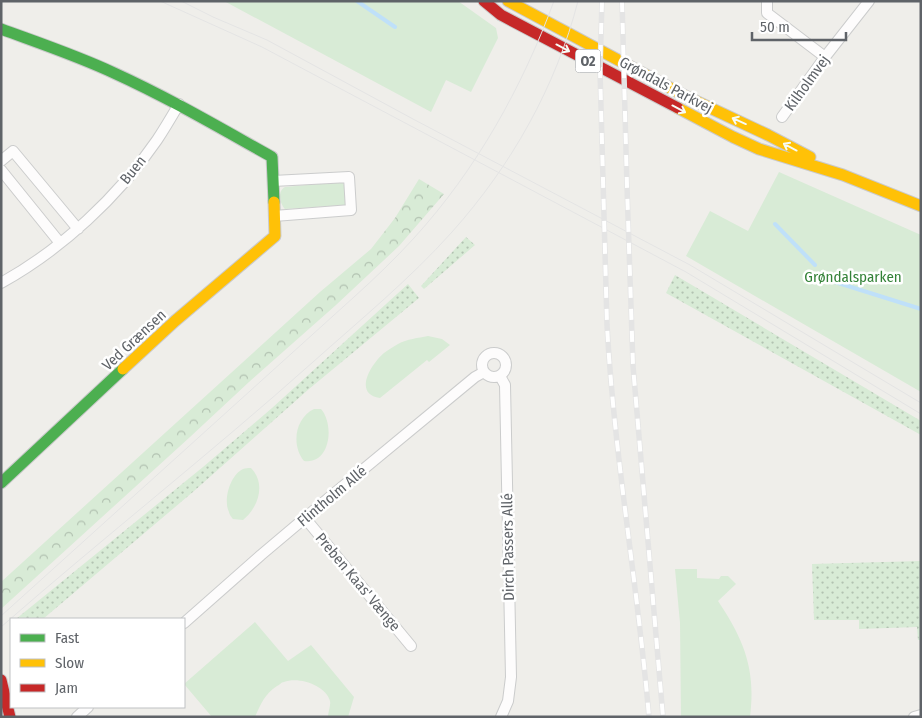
<svg xmlns="http://www.w3.org/2000/svg" width="922" height="718" font-family="'Fira Sans Condensed',sans-serif">
<style>
.grass{fill:url(#grass-dots)}
.forest{fill:url(#forest-crowns)}
.park{fill:#d8ebd6}
.lines{fill:none;stroke-linecap:round;stroke-linejoin:round}
.stream{stroke:#bfe0f9;stroke-width:4}
.street-casing{stroke:#cbcccc;stroke-width:12}
.fast-casing{stroke:#cacacb;stroke-width:13}
.slow-casing{stroke:#cacacb;stroke-width:13}
.jam-casing{stroke:#cacacb;stroke-width:13}
.street{stroke:#fdfcfc;stroke-width:10}
.fast{stroke:#4caf50;stroke-width:11}
.slow{stroke:#ffc107;stroke-width:11}
.jam{stroke:#c62828;stroke-width:11}
.tram{stroke:#e4e4e4;stroke-width:1}
.rail-casing{stroke:#e4e4e4;stroke-width:5.5}
.rail{stroke:#fff;stroke-width:4;stroke-dasharray:11;stroke-linecap:butt}
.oneway{stroke:#f6fbf6}
.labels{text-anchor:middle;stroke-width:5;stroke-linejoin:round;paint-order:stroke}
.shield{fill:#fff;stroke:#8f9295;stroke-width:1}
.shield-label{font-size:14px;font-weight:bold;fill:#5f6368}
.street-label{font-size:15px;fill:#5f6368;stroke:#fff}
.park-label{font-size:15px;fill:#348238;stroke:#fff}
</style>
<defs>
<pattern id="grass-dots" width="8" height="8" patternUnits="userSpaceOnUse" patternTransform="scale(1.25)"><rect width="8" height="8" fill="#d8ebd6"/><path d="M2 2h.1M6 6h.1" fill="none" stroke="#b2c2b1" stroke-width="1.8" stroke-linecap="round"/></pattern>
<pattern id="forest-crowns" width="20" height="18" patternUnits="userSpaceOnUse" patternTransform="scale(1.25)"><rect width="20" height="18" fill="#d8ebd6"/><path d="M2 6a3 3 0 1 1 6 0M12 15a3 3 0 1 1 6 0" fill="none" stroke="#b2c2b1"/></pattern>
</defs>
<rect width="100%" height="100%" fill="#efeeea"/>
<path class="grass" d="M 466,237 L 475,245 L 424,289 L 421,286 Z
M 675,275 L 921,421 L 921,435 L 666,293 Z
M 408,284 L 419,298 L 309,389 L 194,491 L 43,619 L 16,619 L 203,467 L 272,408 Z
M 921,561 L 921,640 L 918,640 L 917,627 L 859,629 L 859,620 L 814,620 L 812,564 Z"/>
<path class="forest" d="M 419,179 L 444,194 L 399,246 L 336,305 L 249,382 L 190,437 L 1,609 L 1,582 L 320,292 L 371,249 L 395,218 Z"/>
<path class="park" d="M 224,1 L 458,1 L 496,28 L 498,38 L 471,92 L 446,80 L 431,112 Z
M 779,172 L 921,235 L 921,392 L 686,256 L 710,211 L 748,231 Z
M 340,182 L 343,183 C 346,189 347,199 345,205 L 285,209 C 280,204 277,191 285,187 Z
M 428,336 L 442,339 L 450,345 L 429,362 L 427,360 L 380,398 C 352,394 372,363 384,353 C 388,350 393,347 398,344 C 407,339 418,338 428,336 Z
M 314,409 L 321,409 C 335,425 330,465 304,461 C 291,445 295,418 314,409 Z
M 251,468 C 266,483 259,507 243,520 L 233,519 C 232,518 229,514 229,512 C 223,500 230,475 243,469 C 245,468 248,468 251,468 Z
M 675,569 L 697,569 L 697,578 L 719,579 L 721,576 L 728,576 L 736,584 L 718,601 C 744,640 756,669 750,717 L 681,717 L 680,623 Z
M 255,622 L 288,661 L 311,645 L 354,697 L 348,717 L 328,717 C 328,712 331,705 330,701 C 326,685 298,676 284,682 C 281,682 280,685 277,686 C 265,694 261,703 255,717 L 212,717 L 184,684 Z"/>
<g class="lines">
<path class="stream" d="M 357,1 L 395,27
M 775,224 L 815,265
M 835,282 L 921,309"/>
<g class="street-casing">
<path id="street" d="M 767,1 L 767,13 L 825,57
M 782,117 L 825,57 L 869,1
M 1,161 L 13,151 L 78,229
M 1,170 L 60,243
M 273,181 L 349,177 L 351,210 L 274,216
M 1,283 C 62,249 118,197 157,140 C 165,128 172,116 179,104
M482 365a12 12 0 1 1 24 0a12 12 0 1 1-24 0Z
M 500,376 L 505,385 L 511,677 L 508,701 L 501,717
M 305,518 L 411,646
M 184,623 L 261,555 L 331,496 L 475,377 L 484,372
M 77,717 L 88,707
M 914,717 L 921,715"/>
</g>
<g class="fast-casing">
<path id="fast" d="M 1,29 C 39,43 78,56 114,73 C 169,98 220,128 272,157 L 274,202
M 1,483 L 123,369"/>
</g>
<g class="slow-casing">
<path id="slow" d="M 508,1 L 689,98 L 768,135 L 810,157
M 678,108 L 733,137 L 759,149 L 843,175 L 921,206
M 123,369 L 175,321 L 275,236 L 274,202"/>
</g>
<g class="jam-casing">
<path id="jam" d="M 484,1 L 501,15 L 678,108
M 1,680 L 10,717"/>
</g>
<use href="#street" class="street"/>
<use href="#fast" class="fast"/>
<use href="#slow" class="slow"/>
<use href="#jam" class="jam"/>
<path class="tram" d="M 160,1 L 262,47 L 686,272 L 921,414
M 181,1 L 213,17 L 267,40 L 413,119 L 690,265 L 921,403
M 1,616 L 354,297 C 375,278 395,259 414,238 C 476,170 522,88 554,1
M 1,627 C 104,537 211,453 313,362 C 360,320 410,279 452,232 C 511,166 556,87 578,1"/>
<g class="rail-casing">
<path id="rail" d="M 602,1 L 600,70 L 607,325 C 614,456 638,586 649,717
M 622,1 L 627,187 L 633,366 L 663,717"/>
</g>
<use href="#rail" class="rail"/>
</g>
<defs><path id="oneway-shaft" d="M-6 0H5M1.5-3L5.5 0L1.5 3" fill="none" stroke-width="1.6" stroke-linecap="round" stroke-linejoin="round" transform="scale(1.25)"/></defs>
<g class="oneway">
<use href="#oneway-shaft" transform="translate(563 48) rotate(28)"/>
<use href="#oneway-shaft" transform="translate(679 109) rotate(28)"/>
<use href="#oneway-shaft" transform="translate(739 121) rotate(-156)"/>
<use href="#oneway-shaft" transform="translate(790 147) rotate(-152)"/>
</g>
<g class="labels">
<rect class="shield" x="575.5" y="49.5" width="25" height="23" rx="4"/>
<g class="shield-label">
<text x="588" y="66">O2</text>
</g>
<g class="street-label">
<text transform="translate(807 83) rotate(-54)" y="5">Kilholmvej</text>
<text transform="translate(666 85) rotate(28)" y="5">Grøndals Parkvej</text>
<text transform="translate(133 170) rotate(-51)" y="5">Buen</text>
<text transform="translate(134 340) rotate(-43)" y="5">Ved Grænsen</text>
<text transform="translate(332 496) rotate(-40)" y="5">Flintholm Allé</text>
<text transform="translate(508 547) rotate(-91)" y="5">Dirch Passers Allé</text>
<text transform="translate(358 582) rotate(50)" y="5">Preben Kaas' Vænge</text>
</g>
<g class="park-label">
<text x="853" y="282">Grøndalsparken</text>
</g>
</g>
<rect width="922" height="718" fill="none" stroke="#5f6368" stroke-width="5"/>
<rect x="10" y="618" width="175" height="90" fill="#ffffff" stroke="#bfc1c3"/>
<rect x="20" y="634" width="25" height="8" fill="#4caf50" stroke="#bfc1c3"/>
<text x="55" y="643" font-size="15" fill="#5f6368">Fast</text>
<rect x="20" y="659" width="25" height="8" fill="#ffc107" stroke="#bfc1c3"/>
<text x="55" y="668" font-size="15" fill="#5f6368">Slow</text>
<rect x="20" y="684" width="25" height="8" fill="#c62828" stroke="#bfc1c3"/>
<text x="55" y="693" font-size="15" fill="#5f6368">Jam</text>
<path d="M752 32v8h94v-8" fill="none" stroke="#5f6368" stroke-width="2.5"/>
<text x="760" y="32" font-size="15" fill="#5f6368" stroke="#ffffff" stroke-width="4" paint-order="stroke">50 m</text>
</svg>
